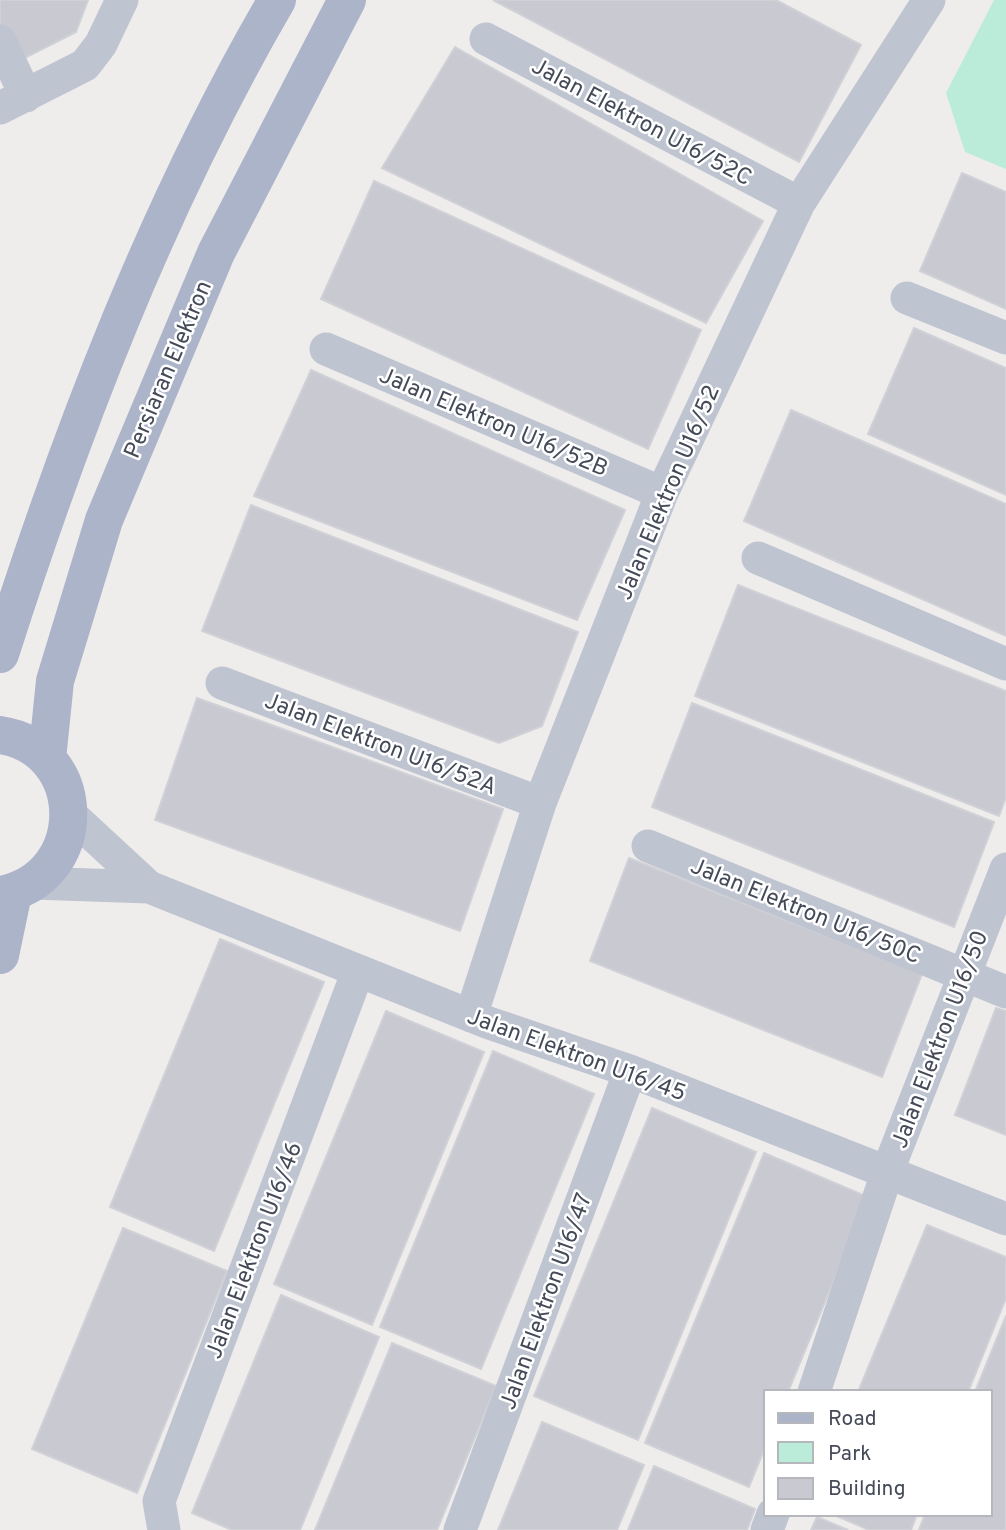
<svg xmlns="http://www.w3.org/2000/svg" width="1006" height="1530" font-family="Overpass,sans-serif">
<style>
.green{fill:#bbecda}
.building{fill:#c9cad1;stroke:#d0d0d7;stroke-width:2}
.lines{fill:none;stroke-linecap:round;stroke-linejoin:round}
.minor{stroke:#bfc4d1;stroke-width:33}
.major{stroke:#acb4ca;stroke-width:38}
.labels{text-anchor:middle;stroke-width:5;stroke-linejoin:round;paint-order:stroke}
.street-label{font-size:23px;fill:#454a58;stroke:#fff}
</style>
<rect width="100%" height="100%" fill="#efecec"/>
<path class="green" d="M 994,0 L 1006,0 L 1006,169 L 965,152 L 946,93 Z"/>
<path class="building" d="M 0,0 L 88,0 L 76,32 L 17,62 L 0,25 Z
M 493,0 L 776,0 L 861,45 L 799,162 Z
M 455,47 L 763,221 L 706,323 L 382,168 Z
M 962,173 L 1006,192 L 1006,309 L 920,271 Z
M 374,181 L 701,330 L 648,449 L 321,299 Z
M 914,328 L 1006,368 L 1006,495 L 868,434 Z
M 311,370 L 625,510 L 577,620 L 254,496 Z
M 791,410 L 1006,504 L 1006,636 L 744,521 Z
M 251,505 L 578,632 L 542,726 L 499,743 L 202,631 Z
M 738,585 L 1006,691 L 1006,797 L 999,816 L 695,696 Z
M 197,698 L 503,809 L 460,931 L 155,820 Z
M 692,703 L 994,822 L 954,927 L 652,807 Z
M 629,858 L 922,974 L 882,1077 L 590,961 Z
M 220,939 L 324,982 L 214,1251 L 110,1207 Z
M 996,1008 L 1006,1011 L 1006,1135 L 955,1115 Z
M 386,1011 L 484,1052 L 372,1325 L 274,1284 Z
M 493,1051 L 594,1094 L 481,1369 L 380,1327 Z
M 652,1108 L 756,1152 L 638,1440 L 534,1396 Z
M 764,1153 L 868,1197 L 788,1392 L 766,1392 L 766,1445 L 749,1487 L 645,1443 Z
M 927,1225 L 1006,1257 L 1006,1298 L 968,1392 L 858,1392 Z
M 123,1228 L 227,1271 L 137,1493 L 32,1449 Z
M 281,1295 L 379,1337 L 300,1530 L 232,1530 L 192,1513 Z
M 1006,1316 L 1006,1530 L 919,1530 L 925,1514 L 990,1514 L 990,1392 L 975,1392 Z
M 392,1343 L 496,1386 L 437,1530 L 315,1530 Z
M 542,1422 L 644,1465 L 617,1530 L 498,1530 Z
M 654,1466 L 755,1509 L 747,1530 L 628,1530 Z
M 832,1514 L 917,1514 L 911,1530 L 869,1530 Z
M 817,1517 L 848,1530 L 811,1530 Z"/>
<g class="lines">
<path class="minor" d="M 486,39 L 799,203
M 0,41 L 26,96
M 0,108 L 85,65 L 101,44 L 122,0
M 907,298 L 1006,338
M 326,349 L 662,493
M 758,558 L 1006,664
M 222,683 L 540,803
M 69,813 L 149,887
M 648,846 L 1006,992
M 33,883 L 149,887 L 489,1023 L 630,1071 L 1006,1219
M 471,1016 L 540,803 L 662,493 L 799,203 L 929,0
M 814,1392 L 888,1170 L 1006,869
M 164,1530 L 159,1501 L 358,971
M 460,1530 L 630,1071
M 767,1530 L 773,1514"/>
<path class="major" d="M 0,654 C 72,429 158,204 277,0
M 0,735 C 91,749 91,879 0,895
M 47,759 L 55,681 L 104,520 L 216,253 L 347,0
M 0,955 L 13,893"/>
</g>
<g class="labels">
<g class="street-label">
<text transform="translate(642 121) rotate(28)" y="8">Jalan Elektron U16/52C</text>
<text transform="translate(167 369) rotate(-67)" y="8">Persiaran Elektron</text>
<text transform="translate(494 421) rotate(23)" y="8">Jalan Elektron U16/52B</text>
<text transform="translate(667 492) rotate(-67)" y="8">Jalan Elektron U16/52</text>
<text transform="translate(381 743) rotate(21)" y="8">Jalan Elektron U16/52A</text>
<text transform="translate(806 910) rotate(22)" y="8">Jalan Elektron U16/50C</text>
<text transform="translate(939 1039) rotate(-69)" y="8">Jalan Elektron U16/50</text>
<text transform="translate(577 1054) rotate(20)" y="8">Jalan Elektron U16/45</text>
<text transform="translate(253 1250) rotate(-69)" y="8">Jalan Elektron U16/46</text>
<text transform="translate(545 1301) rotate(-70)" y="8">Jalan Elektron U16/47</text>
</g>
</g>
<rect x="764" y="1390" width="228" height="126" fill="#ffffff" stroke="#b5b7bc" stroke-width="2"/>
<rect x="778" y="1413" width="35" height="10" fill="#acb4ca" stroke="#b5b7bc" stroke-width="2"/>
<text x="828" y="1425" font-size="21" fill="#454a58">Road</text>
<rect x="778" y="1442" width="35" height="21" fill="#bbecda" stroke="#b5b7bc" stroke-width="2"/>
<text x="828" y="1460" font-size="21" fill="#454a58">Park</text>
<rect x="778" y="1478" width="35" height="21" fill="#c9cad1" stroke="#b5b7bc" stroke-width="2"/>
<text x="828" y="1495" font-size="21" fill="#454a58">Building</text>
</svg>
